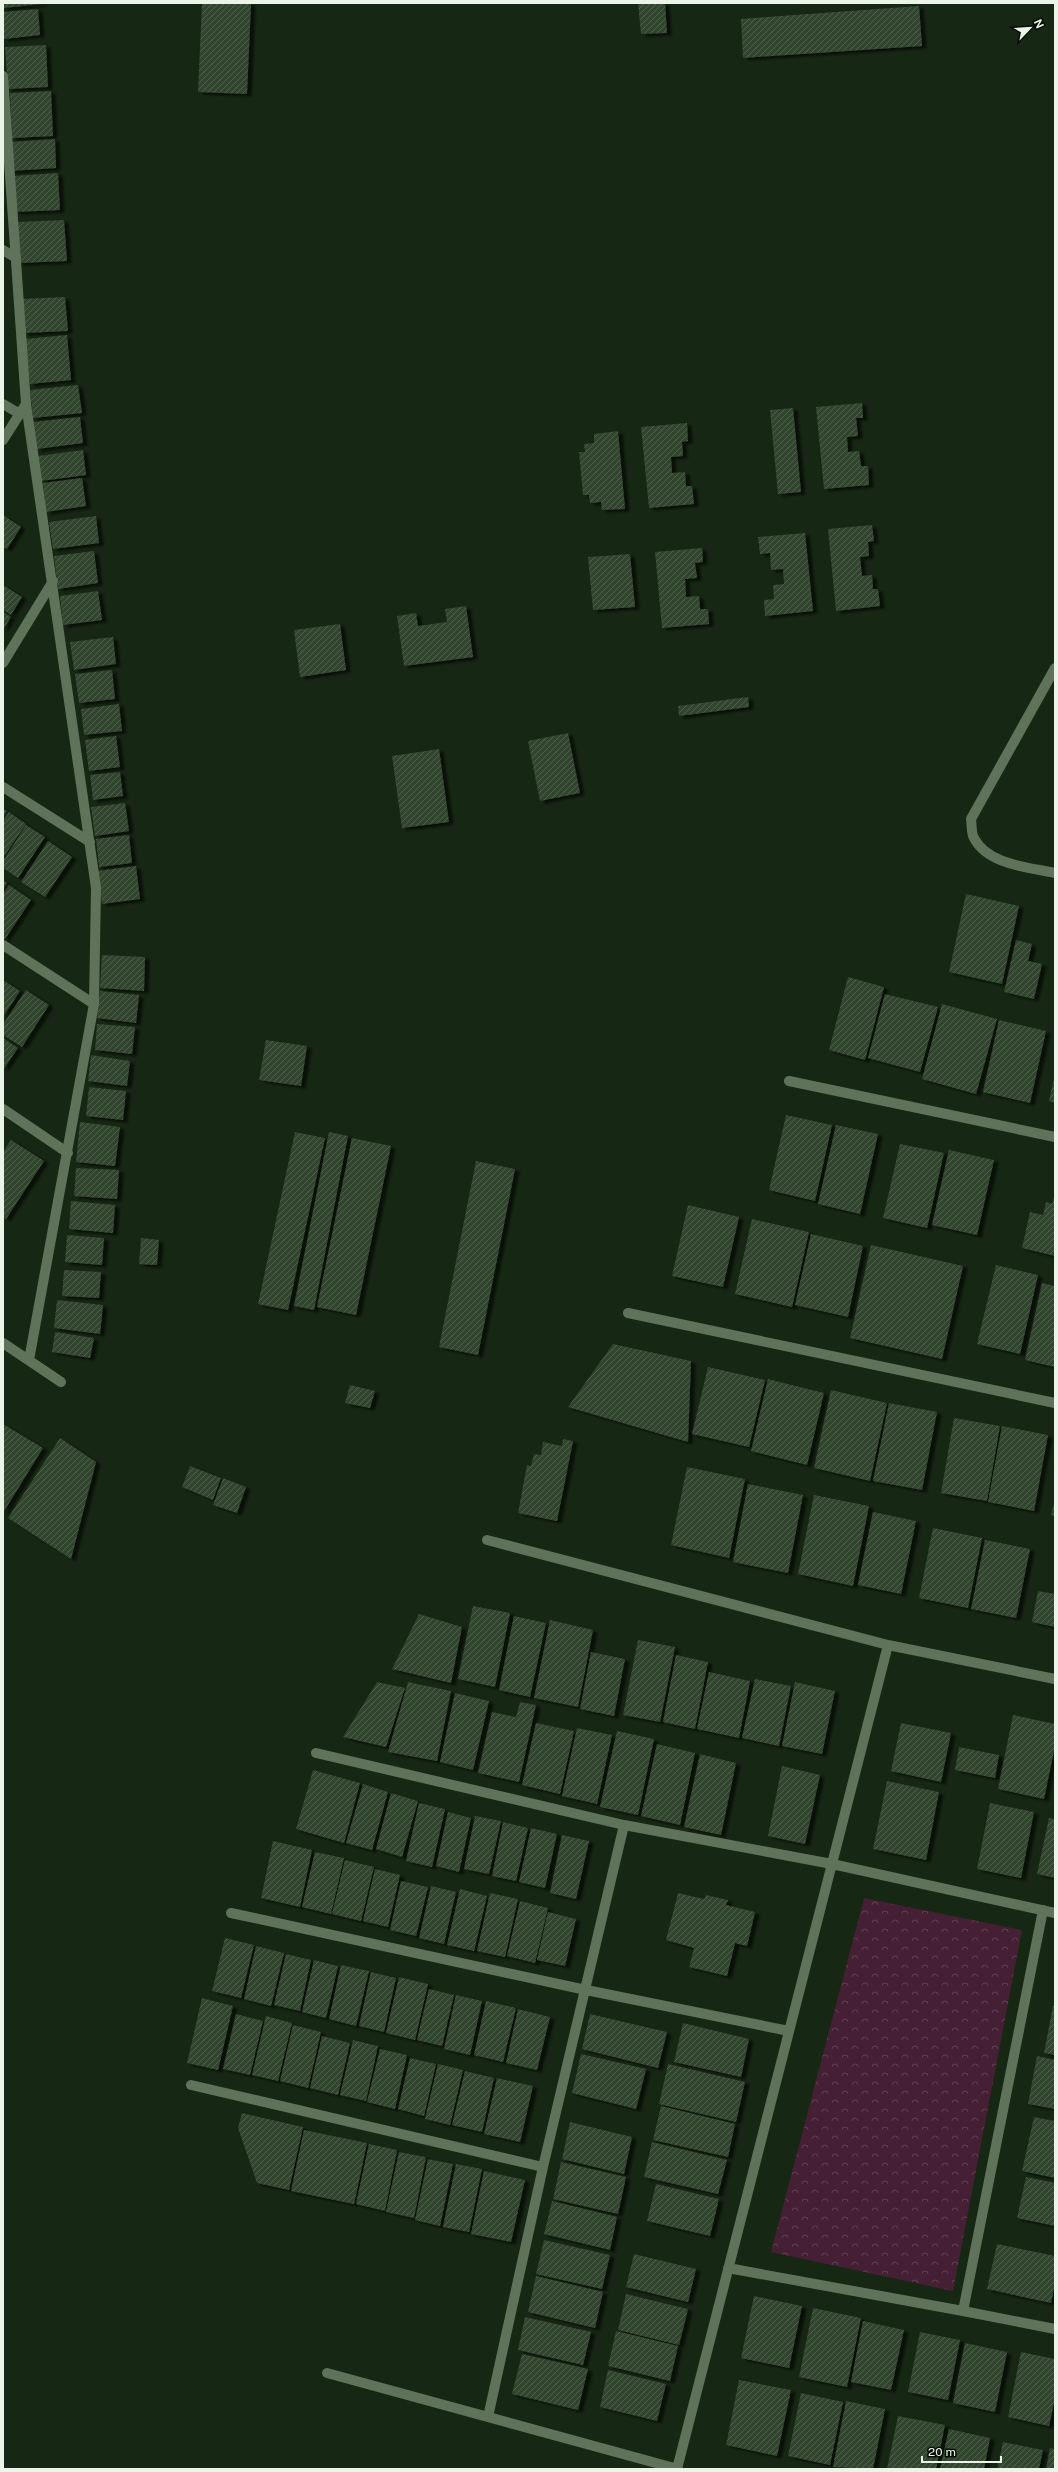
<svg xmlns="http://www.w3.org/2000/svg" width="1058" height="2472" font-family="'Public Sans',sans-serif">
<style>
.forest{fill:url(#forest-crowns)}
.building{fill:url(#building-hatch);filter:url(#shadow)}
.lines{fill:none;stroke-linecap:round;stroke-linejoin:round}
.minor{stroke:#5f735b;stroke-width:10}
</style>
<defs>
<pattern id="forest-crowns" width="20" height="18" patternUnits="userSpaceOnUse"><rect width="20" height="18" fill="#451f34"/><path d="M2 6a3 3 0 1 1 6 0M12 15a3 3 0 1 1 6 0" fill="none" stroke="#604051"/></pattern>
<pattern id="building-hatch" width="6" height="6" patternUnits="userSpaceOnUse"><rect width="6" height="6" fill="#32442f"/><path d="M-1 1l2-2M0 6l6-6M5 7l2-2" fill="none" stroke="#50604d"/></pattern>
<filter id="shadow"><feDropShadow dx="4.5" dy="2.5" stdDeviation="1" flood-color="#0009"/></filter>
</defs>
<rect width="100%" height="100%" fill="#162713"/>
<path class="forest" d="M 864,1898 L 1022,1930 L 953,2291 L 771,2252 Z"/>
<path class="building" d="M 3,3 L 42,3 L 42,4 L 3,8 Z
M 202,3 L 251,3 L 247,94 L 198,92 Z
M 638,3 L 665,3 L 667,33 L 641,34 Z
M 919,6 L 922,46 L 743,58 L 741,19 Z
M 38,9 L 40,35 L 4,39 L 3,12 Z
M 46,45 L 48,87 L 8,89 L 5,47 Z
M 51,91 L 53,136 L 12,138 L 10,93 Z
M 55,139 L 56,168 L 11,171 L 10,142 Z
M 58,173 L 60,210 L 15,212 L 13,176 Z
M 64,220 L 67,261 L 19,263 L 17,222 Z
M 65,297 L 68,331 L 24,333 L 21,299 Z
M 67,335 L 71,380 L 30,384 L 25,339 Z
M 78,385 L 82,413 L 33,418 L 30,390 Z
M 862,403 L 863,418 L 856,418 L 858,436 L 847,437 L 848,452 L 859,451 L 861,466 L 868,466 L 869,485 L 824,489 L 816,407 Z
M 793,408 L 801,492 L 778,494 L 770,410 Z
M 80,417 L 83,443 L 37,449 L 33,422 Z
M 687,423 L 688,441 L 682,442 L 683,456 L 671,457 L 672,473 L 685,472 L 686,486 L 692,486 L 694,504 L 649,508 L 641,427 Z
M 618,431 L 625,509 L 602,510 L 601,502 L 590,503 L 589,495 L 583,495 L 579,452 L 585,452 L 584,444 L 594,443 L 594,434 Z
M 83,450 L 86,475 L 41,481 L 38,456 Z
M 82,478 L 86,506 L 46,512 L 43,483 Z
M 3,515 L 21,527 L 7,549 L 3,547 Z
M 96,516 L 99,543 L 53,549 L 49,522 Z
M 872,525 L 874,541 L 868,542 L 869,556 L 860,557 L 862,576 L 872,575 L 873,589 L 878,589 L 880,606 L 836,611 L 828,529 Z
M 805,533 L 813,611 L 765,616 L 764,600 L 774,599 L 773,585 L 784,584 L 783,569 L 771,570 L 770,553 L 760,554 L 758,537 Z
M 702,548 L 703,562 L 695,563 L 697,578 L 685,579 L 686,597 L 699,596 L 700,609 L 708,609 L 709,624 L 662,628 L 655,552 Z
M 94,551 L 98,583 L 58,589 L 54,556 Z
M 630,554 L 635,607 L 593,610 L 588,557 Z
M 3,585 L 22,597 L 11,615 L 3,610 Z
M 98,591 L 102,620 L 63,625 L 60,596 Z
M 466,606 L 473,657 L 404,666 L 397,616 L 416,613 L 418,626 L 447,622 L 445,609 Z
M 3,612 L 11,617 L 3,630 Z
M 340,624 L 346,670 L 300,677 L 294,630 Z
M 113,637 L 116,664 L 74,670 L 70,642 Z
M 112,670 L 115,699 L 79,703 L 75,674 Z
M 748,697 L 749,707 L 679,716 L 678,706 Z
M 119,704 L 122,731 L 84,735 L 81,709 Z
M 568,733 L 580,793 L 540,801 L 528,741 Z
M 116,736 L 120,767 L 89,771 L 85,740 Z
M 439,749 L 449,822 L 402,828 L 392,756 Z
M 120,772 L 123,796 L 93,800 L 90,775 Z
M 125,803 L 129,831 L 95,836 L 91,807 Z
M 3,809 L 7,811 L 3,817 Z
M 9,812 L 26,824 L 3,858 L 3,820 Z
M 26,825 L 45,837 L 18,878 L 3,868 L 3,861 Z
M 129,835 L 132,863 L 99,867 L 96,839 Z
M 48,841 L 72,857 L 45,897 L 21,882 Z
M 136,866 L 140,899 L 102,904 L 97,871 Z
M 3,880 L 7,883 L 3,889 Z
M 9,885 L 31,900 L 5,939 L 3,938 L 3,894 Z
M 966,894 L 1019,906 L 1002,984 L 949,972 Z
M 1016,940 L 1032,944 L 1028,961 L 1042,964 L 1034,999 L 1004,992 Z
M 102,955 L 145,957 L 144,991 L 100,988 Z
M 848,977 L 884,987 L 865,1060 L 829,1050 Z
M 3,980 L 20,991 L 3,1017 Z
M 26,990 L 49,1005 L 22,1047 L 3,1035 L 3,1024 Z
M 100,991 L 139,995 L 136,1023 L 97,1018 Z
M 885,994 L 938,1007 L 920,1072 L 868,1058 Z
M 942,1004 L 997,1019 L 976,1094 L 922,1079 Z
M 999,1020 L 1046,1031 L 1030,1103 L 983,1092 Z
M 97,1024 L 135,1027 L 132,1054 L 95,1050 Z
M 3,1038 L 18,1048 L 3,1070 Z
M 266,1040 L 307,1046 L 301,1086 L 259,1080 Z
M 91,1055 L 130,1061 L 127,1086 L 88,1081 Z
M 1054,1078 L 1055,1078 L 1055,1103 L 1049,1101 Z
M 89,1087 L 126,1091 L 123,1120 L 86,1116 Z
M 786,1115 L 832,1125 L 815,1201 L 769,1190 Z
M 80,1122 L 120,1127 L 115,1166 L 76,1162 Z
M 836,1125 L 878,1134 L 860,1214 L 818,1204 Z
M 295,1132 L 325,1138 L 288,1310 L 258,1304 Z
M 329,1132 L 348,1136 L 314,1310 L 294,1306 Z
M 352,1138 L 391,1146 L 356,1315 L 317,1307 Z
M 11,1140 L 44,1161 L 6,1219 L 3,1217 L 3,1152 Z
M 900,1144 L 944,1153 L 927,1228 L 883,1218 Z
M 949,1150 L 994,1160 L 977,1235 L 932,1225 Z
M 476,1161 L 515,1169 L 478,1355 L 439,1347 Z
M 76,1168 L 119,1170 L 117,1199 L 74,1196 Z
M 1055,1193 L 1055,1256 L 1022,1248 L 1030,1212 L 1043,1215 L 1046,1202 L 1052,1204 Z
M 71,1201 L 115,1205 L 113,1233 L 69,1229 Z
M 688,1205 L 739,1217 L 723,1287 L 672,1276 Z
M 752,1219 L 809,1232 L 792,1307 L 735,1294 Z
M 811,1234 L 863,1246 L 848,1317 L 795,1305 Z
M 67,1235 L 104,1238 L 102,1265 L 65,1262 Z
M 141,1238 L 159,1240 L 157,1265 L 139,1264 Z
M 871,1245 L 963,1266 L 942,1359 L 850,1338 Z
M 996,1265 L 1038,1275 L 1020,1354 L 977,1344 Z
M 64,1270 L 101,1272 L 99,1298 L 62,1296 Z
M 1042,1283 L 1055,1286 L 1055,1367 L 1025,1360 Z
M 57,1300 L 103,1305 L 100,1334 L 54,1328 Z
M 55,1332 L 94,1338 L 90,1358 L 52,1352 Z
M 613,1344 L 691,1361 L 688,1442 L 568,1407 Z
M 708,1367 L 765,1380 L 749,1447 L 692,1434 Z
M 768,1379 L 824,1393 L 807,1465 L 751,1451 Z
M 350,1385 L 375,1391 L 370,1408 L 345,1403 Z
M 831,1390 L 887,1403 L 870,1481 L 814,1468 Z
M 889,1403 L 937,1412 L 922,1490 L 873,1481 Z
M 954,1418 L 1000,1426 L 987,1501 L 941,1493 Z
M 3,1424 L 43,1448 L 3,1513 Z
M 1002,1426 L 1048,1435 L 1034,1511 L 988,1502 Z
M 60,1438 L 96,1462 L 71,1559 L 8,1518 Z
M 563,1439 L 573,1441 L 557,1521 L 518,1513 L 527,1465 L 531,1466 L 534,1454 L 541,1455 L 543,1442 L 562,1446 Z
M 190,1466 L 221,1478 L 213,1500 L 182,1487 Z
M 687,1467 L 745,1479 L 729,1558 L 671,1545 Z
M 223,1478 L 246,1487 L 237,1513 L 213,1505 Z
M 748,1484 L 803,1495 L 788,1573 L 733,1562 Z
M 814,1495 L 869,1506 L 853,1586 L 798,1574 Z
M 1054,1503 L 1055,1503 L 1055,1516 L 1051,1515 Z
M 873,1512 L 916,1521 L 901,1594 L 858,1585 Z
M 933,1528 L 982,1538 L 968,1608 L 919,1598 Z
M 985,1540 L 1030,1549 L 1016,1618 L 971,1609 Z
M 1038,1591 L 1055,1594 L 1055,1627 L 1032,1622 Z
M 473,1606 L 510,1613 L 495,1687 L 458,1679 Z
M 419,1614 L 462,1627 L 451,1683 L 392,1669 Z
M 514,1616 L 546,1623 L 530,1697 L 499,1690 Z
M 550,1620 L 593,1630 L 578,1707 L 534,1698 Z
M 638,1640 L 675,1647 L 660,1722 L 623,1715 Z
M 591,1652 L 625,1659 L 614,1716 L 580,1709 Z
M 676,1655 L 708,1662 L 695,1729 L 663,1722 Z
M 709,1672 L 750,1681 L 739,1738 L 697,1729 Z
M 755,1679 L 791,1686 L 779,1746 L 742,1738 Z
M 377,1682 L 405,1688 L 386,1747 L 343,1737 Z
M 408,1682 L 451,1691 L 437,1761 L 388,1752 Z
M 795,1682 L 835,1691 L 822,1754 L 782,1746 Z
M 455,1693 L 489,1701 L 473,1770 L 440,1762 Z
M 520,1702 L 536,1705 L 519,1782 L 478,1773 L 492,1712 L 516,1717 Z
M 1013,1715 L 1055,1724 L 1055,1746 L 1044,1799 L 998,1789 Z
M 536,1723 L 574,1731 L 560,1794 L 522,1785 Z
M 901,1723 L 951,1733 L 941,1782 L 891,1771 Z
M 577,1728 L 612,1735 L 597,1804 L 562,1796 Z
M 617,1731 L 654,1739 L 638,1815 L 600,1807 Z
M 657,1744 L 695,1753 L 680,1825 L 641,1816 Z
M 959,1747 L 999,1755 L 995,1778 L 955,1770 Z
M 700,1754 L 736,1763 L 721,1835 L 684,1827 Z
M 782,1766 L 820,1775 L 805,1844 L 768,1836 Z
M 313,1770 L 360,1783 L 344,1843 L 296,1829 Z
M 887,1781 L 939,1792 L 926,1860 L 873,1849 Z
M 363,1784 L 388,1792 L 372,1850 L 346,1843 Z
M 391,1793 L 418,1801 L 402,1857 L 376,1849 Z
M 419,1803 L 445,1809 L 432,1867 L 406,1861 Z
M 990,1803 L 1034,1812 L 1021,1878 L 977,1869 Z
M 448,1812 L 471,1818 L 459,1872 L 436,1866 Z
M 475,1816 L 501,1821 L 489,1874 L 464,1869 Z
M 1049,1818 L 1055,1819 L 1055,1878 L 1037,1874 Z
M 503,1822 L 528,1828 L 516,1881 L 492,1876 Z
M 531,1828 L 557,1834 L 545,1888 L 519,1882 Z
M 562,1835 L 589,1841 L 576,1899 L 550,1893 Z
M 273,1841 L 312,1850 L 300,1907 L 261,1898 Z
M 315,1852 L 344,1858 L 331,1914 L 302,1907 Z
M 345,1860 L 374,1867 L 361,1921 L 332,1914 Z
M 375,1869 L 400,1875 L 388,1927 L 363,1921 Z
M 401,1881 L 428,1887 L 416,1936 L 390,1930 Z
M 431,1886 L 456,1892 L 444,1944 L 419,1938 Z
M 460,1889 L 487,1896 L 474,1951 L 447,1945 Z
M 490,1893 L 518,1899 L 505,1957 L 477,1951 Z
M 678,1893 L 704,1899 L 706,1895 L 728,1900 L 726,1905 L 755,1912 L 747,1946 L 735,1943 L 727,1976 L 689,1967 L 694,1948 L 666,1940 Z
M 520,1901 L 548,1908 L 535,1963 L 507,1956 Z
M 548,1912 L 576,1919 L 565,1966 L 537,1960 Z
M 225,1938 L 254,1945 L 241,1998 L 212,1991 Z
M 256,1946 L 284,1953 L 271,2006 L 244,1999 Z
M 286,1954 L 311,1960 L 300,2011 L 274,2005 Z
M 314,1960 L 338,1966 L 326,2018 L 302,2012 Z
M 341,1965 L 369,1971 L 356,2026 L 329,2019 Z
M 371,1972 L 396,1978 L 384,2032 L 359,2026 Z
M 399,1977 L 428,1984 L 415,2040 L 386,2033 Z
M 429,1989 L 454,1995 L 442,2046 L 417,2040 Z
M 456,1995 L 482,2001 L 470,2055 L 444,2049 Z
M 202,1998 L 233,2006 L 218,2070 L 187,2063 Z
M 486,2001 L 516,2008 L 503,2062 L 474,2055 Z
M 1053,2006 L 1055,2006 L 1055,2055 L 1044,2053 Z
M 518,2009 L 550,2017 L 537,2070 L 506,2063 Z
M 236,2014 L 263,2021 L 250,2075 L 223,2069 Z
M 590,2014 L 667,2032 L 658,2068 L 582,2049 Z
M 266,2016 L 292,2023 L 278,2081 L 252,2075 Z
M 683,2023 L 749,2039 L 741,2077 L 674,2062 Z
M 293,2025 L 321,2032 L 308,2088 L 280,2081 Z
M 322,2036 L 350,2043 L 338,2095 L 310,2088 Z
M 353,2040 L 378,2046 L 366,2101 L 340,2095 Z
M 380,2049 L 407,2055 L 395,2109 L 367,2102 Z
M 581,2054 L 646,2069 L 636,2109 L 572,2093 Z
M 1037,2056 L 1055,2060 L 1055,2109 L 1028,2104 Z
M 410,2058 L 436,2064 L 424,2116 L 398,2109 Z
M 438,2064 L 463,2070 L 450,2125 L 425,2119 Z
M 668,2064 L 745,2082 L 736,2122 L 659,2104 Z
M 465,2071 L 494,2078 L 482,2132 L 452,2125 Z
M 497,2078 L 533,2086 L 520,2142 L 484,2134 Z
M 661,2106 L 735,2124 L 728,2157 L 653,2140 Z
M 242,2113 L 303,2127 L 289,2190 L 257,2183 L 238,2128 Z
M 1034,2117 L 1055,2121 L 1055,2178 L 1022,2171 Z
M 570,2122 L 632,2137 L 624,2174 L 562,2159 Z
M 304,2130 L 367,2143 L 354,2204 L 291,2191 Z
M 652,2142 L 727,2160 L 718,2194 L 644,2177 Z
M 369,2144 L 397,2150 L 385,2211 L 356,2204 Z
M 399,2152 L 426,2157 L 414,2218 L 386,2212 Z
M 428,2159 L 453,2164 L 440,2226 L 415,2220 Z
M 561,2162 L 626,2177 L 618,2214 L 553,2199 Z
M 456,2164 L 482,2169 L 469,2232 L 443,2227 Z
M 484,2171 L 525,2180 L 511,2242 L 471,2234 Z
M 1026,2177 L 1055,2183 L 1055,2226 L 1017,2218 Z
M 656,2184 L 719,2199 L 710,2236 L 647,2221 Z
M 552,2201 L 617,2217 L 610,2250 L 544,2234 Z
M 544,2240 L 610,2255 L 602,2289 L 536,2274 Z
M 997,2244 L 1055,2256 L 1055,2283 L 1051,2303 L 987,2289 Z
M 634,2254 L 696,2269 L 688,2302 L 626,2287 Z
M 536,2276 L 603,2292 L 595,2328 L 528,2312 Z
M 626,2294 L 688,2309 L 679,2345 L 618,2330 Z
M 754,2296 L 802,2306 L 789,2368 L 741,2358 Z
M 813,2308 L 861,2318 L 847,2387 L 799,2377 Z
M 525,2317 L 591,2332 L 583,2365 L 518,2350 Z
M 863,2321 L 904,2330 L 891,2390 L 851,2382 Z
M 616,2331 L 678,2346 L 670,2381 L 608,2366 Z
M 920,2332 L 960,2340 L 948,2400 L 908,2392 Z
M 965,2343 L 1007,2352 L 995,2412 L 953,2403 Z
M 1021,2352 L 1055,2359 L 1055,2398 L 1049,2426 L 1008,2417 Z
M 522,2354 L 588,2369 L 578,2410 L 512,2394 Z
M 608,2370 L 666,2384 L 657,2421 L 600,2407 Z
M 739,2380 L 791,2390 L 777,2456 L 726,2445 Z
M 801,2393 L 843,2402 L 830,2465 L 788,2456 Z
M 846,2401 L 885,2409 L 873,2469 L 833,2467 Z
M 898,2416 L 945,2425 L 936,2469 L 887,2469 Z
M 949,2429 L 990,2438 L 984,2469 L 940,2469 Z
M 1003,2442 L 1043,2450 L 1039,2469 L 997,2469 Z
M 1050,2448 L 1055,2449 L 1055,2469 L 1046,2469 Z"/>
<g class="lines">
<path class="minor" d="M 3,76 L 26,404 L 96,888 L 94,1004 L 29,1360
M 3,250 L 16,258
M 3,404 L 20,414
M 3,440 L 26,404
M 3,663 L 53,581
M 1055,668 L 971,819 C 972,825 971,833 974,838 C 988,865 1028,867 1055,873
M 3,787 L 90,842
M 3,945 L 94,1004
M 789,1081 L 1055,1137
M 3,1109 L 68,1153
M 628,1313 L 1055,1403
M 3,1343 L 61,1382
M 487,1540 L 888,1645 L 1055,1679
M 316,1753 L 624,1825 L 832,1864 L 1055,1913
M 1043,1910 L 963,2311 L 1055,2329
M 231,1913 L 586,1990 L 789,2031
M 191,2085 L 543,2167
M 728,2268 L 963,2311
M 327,2373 L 678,2469
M 488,2417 L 543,2167 L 624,1825
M 677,2469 L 888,1645"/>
</g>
<rect width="1058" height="2472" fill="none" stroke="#eaf5e7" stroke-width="8"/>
<g transform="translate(1030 28) rotate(65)" stroke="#070e06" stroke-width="3" paint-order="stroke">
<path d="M0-3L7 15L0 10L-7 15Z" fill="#eaf5e7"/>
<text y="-6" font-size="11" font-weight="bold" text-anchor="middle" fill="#eaf5e7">N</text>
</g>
<path d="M922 2456v6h79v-6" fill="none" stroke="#eaf5e7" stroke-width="2"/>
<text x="928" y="2456" font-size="12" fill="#eaf5e7" stroke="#070e06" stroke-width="3" paint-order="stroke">20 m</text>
</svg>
